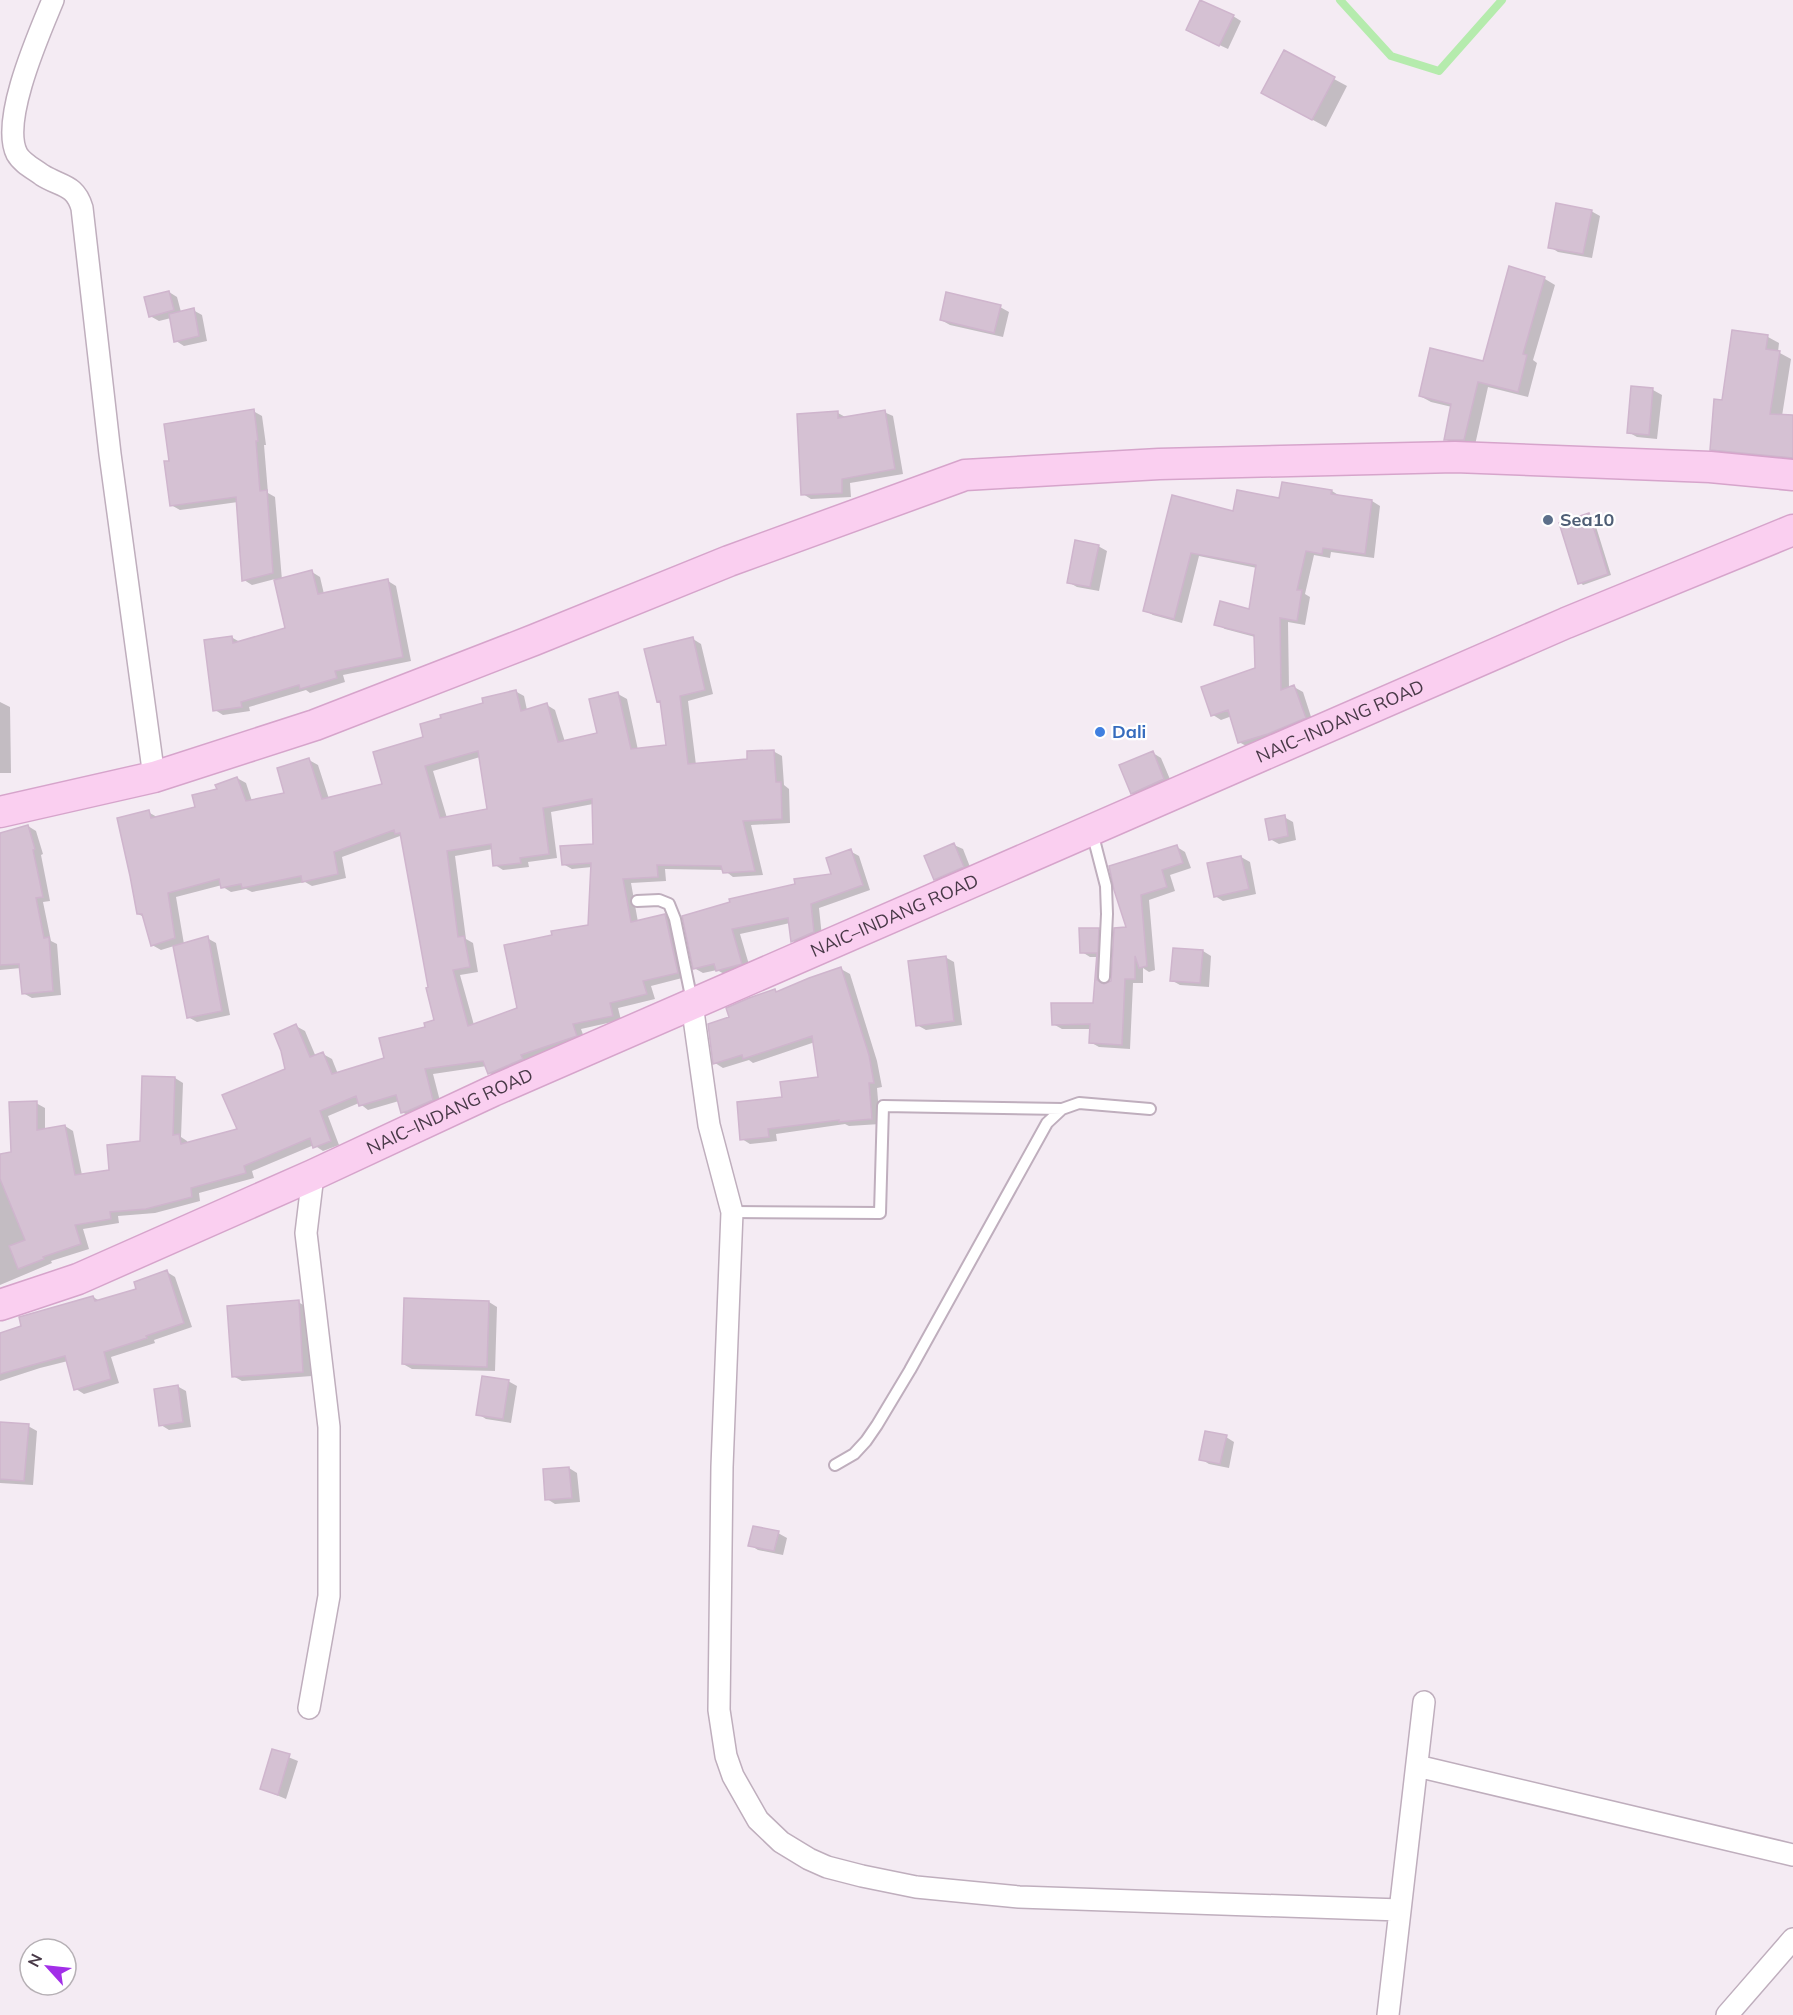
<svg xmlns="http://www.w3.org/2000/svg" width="1793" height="2015" font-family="Mulish,sans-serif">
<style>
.shadow{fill:#0003;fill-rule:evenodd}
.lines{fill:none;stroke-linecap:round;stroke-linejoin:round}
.stream{stroke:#b5ebad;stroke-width:8}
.building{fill:#d5c1d3;stroke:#cfb5cd;stroke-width:1.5;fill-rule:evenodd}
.lane-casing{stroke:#bfaebd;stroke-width:14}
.street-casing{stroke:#bfaebd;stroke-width:24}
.secondary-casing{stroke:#d6a4cb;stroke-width:33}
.lane{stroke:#fff;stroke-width:10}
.street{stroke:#fff;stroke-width:21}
.secondary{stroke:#facff0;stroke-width:30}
.service-dot{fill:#5c6f8a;stroke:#fff;stroke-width:2}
.shop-dot{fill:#3f7fe0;stroke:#fff;stroke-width:2}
.labels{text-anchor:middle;stroke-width:4.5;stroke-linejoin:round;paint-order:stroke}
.service-label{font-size:18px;font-weight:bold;fill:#4e5e75;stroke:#fff;text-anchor:start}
.street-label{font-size:18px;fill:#483947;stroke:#fff}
.shop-label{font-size:18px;font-weight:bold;fill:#366cbe;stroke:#fff;text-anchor:start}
</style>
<rect width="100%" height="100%" fill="#f4ebf3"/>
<path class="shadow" d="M 1233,16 L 1241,21 L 1228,49 L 1196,34 Z
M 1334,79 L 1347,86 L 1326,127 L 1276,100 Z
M 1591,211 L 1600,216 L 1592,258 L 1558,252 L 1550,247 Z
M 1510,268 L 1545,279 L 1555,285 L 1533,360 L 1537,363 L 1528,397 L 1488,387 L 1475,445 L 1456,445 L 1445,439 L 1452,407 L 1431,402 L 1420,396 L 1484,362 Z
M 169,292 L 177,297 L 181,312 L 193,310 L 202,315 L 207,341 L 184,346 L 176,341 L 171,318 L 159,321 L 150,316 Z
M 1000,307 L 1009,312 L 1003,337 L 950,325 L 941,320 Z
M 1733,332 L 1768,337 L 1779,343 L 1778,352 L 1791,359 L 1782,416 L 1793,416 L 1793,462 L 1723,456 L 1711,449 L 1723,401 Z
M 1632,388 L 1653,390 L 1662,395 L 1657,439 L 1637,437 L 1628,432 Z
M 253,411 L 262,416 L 266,445 L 264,445 L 268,493 L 275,497 L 282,580 L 312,572 L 320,577 L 324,594 L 388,581 L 396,586 L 411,661 L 343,675 L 345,682 L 310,693 L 306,690 L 249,707 L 250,711 L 223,715 L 215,710 L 231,637 L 240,642 L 287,629 L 275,579 L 252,585 L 244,580 L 238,502 L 180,510 L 171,505 L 171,462 Z
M 884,412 L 893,416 L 903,474 L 850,483 L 851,497 L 811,499 L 803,494 L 838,413 L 847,418 Z
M 1332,491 L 1340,496 L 1372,501 L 1380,506 L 1374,558 L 1331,552 L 1330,558 L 1314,555 L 1305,594 L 1310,597 L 1305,625 L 1288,622 L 1289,688 L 1294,687 L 1303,692 L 1313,723 L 1248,747 L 1239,742 L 1232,716 L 1221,720 L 1213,715 L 1256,669 L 1255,637 L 1225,629 L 1216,624 L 1250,611 L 1257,568 L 1199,556 L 1182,623 L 1153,615 L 1144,610 L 1173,497 L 1234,512 L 1280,500 Z
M 1589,515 L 1593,517 L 1611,575 L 1583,585 L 1580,582 Z
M 1098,546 L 1107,551 L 1099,591 L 1077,587 L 1068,582 Z
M 693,639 L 701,644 L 713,694 L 688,701 L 696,765 L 749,761 L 773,751 L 782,756 L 784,785 L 789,789 L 790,823 L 751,825 L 763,875 L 733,877 L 724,870 L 665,869 L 666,881 L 631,883 L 638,922 L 665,915 L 673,920 L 686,977 L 651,986 L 655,999 L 618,1008 L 621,1020 L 581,1029 L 585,1040 L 498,1078 L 490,1073 L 487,1066 L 433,1074 L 441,1105 L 411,1117 L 402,1112 L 399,1101 L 368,1110 L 359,1103 L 328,1116 L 339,1145 L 323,1151 L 314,1145 L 252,1171 L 254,1178 L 199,1193 L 200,1201 L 155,1213 L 118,1216 L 119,1223 L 83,1229 L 89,1249 L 51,1261 L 52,1263 L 0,1285 L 0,1156 L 13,1153 L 36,1103 L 45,1108 L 45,1130 L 65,1126 L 73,1131 L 82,1175 L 111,1171 L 141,1143 L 175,1078 L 183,1083 L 181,1137 L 187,1141 L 188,1144 L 239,1130 L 286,1070 L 296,1026 L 305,1031 L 316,1057 L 323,1054 L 332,1059 L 338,1074 L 386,1060 L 436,1021 L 402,837 L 400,836 L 342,857 L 346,878 L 312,886 L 305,882 L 252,892 L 246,889 L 231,892 L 223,887 L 222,885 L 176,897 L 184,944 L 207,938 L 216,943 L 230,1015 L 197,1022 L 188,1017 L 174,946 L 161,950 L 152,945 L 144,917 L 138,914 L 148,812 L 157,817 L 197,808 L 237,778 L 246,783 L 252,801 L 286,794 L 309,760 L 318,765 L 329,799 L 384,785 L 425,738 L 485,704 L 515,691 L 524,696 L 527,710 L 547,705 L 555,710 L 565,742 L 599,734 L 618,694 L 627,699 L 638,750 L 668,747 L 662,703 L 658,701 ZM 480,757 L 489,811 L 447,818 L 433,771 ZM 593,804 L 595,845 L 563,864 L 572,869 L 592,867 L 589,926 L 519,1009 L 474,1025 L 460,975 L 478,972 L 473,943 L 466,939 L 455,856 L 493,849 L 495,865 L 503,870 L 529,867 L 528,862 L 557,858 L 551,812 Z
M 0,702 L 10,707 L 11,773 L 0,773 Z
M 1153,753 L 1161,758 L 1172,784 L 1141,798 L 1132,793 Z
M 1284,817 L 1293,822 L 1296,840 L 1279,844 L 1270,839 Z
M 28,826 L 36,831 L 43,854 L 41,855 L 50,901 L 43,902 L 51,941 L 57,944 L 61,995 L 32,998 L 23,993 L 21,968 L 0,970 L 0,834 Z
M 954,845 L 963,849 L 972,872 L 944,884 L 935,879 Z
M 1177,847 L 1185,852 L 1191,868 L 1170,875 L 1175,891 L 1149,900 L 1155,970 L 1149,972 L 1143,968 L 1143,983 L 1133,983 L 1130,1049 L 1099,1047 L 1090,1042 L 1091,1029 L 1062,1029 L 1053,1024 L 1094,1004 L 1098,957 L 1090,957 L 1082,952 L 1098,929 L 1107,934 L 1105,986 L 1112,981 L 1128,929 L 1115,890 Z
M 850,851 L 859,856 L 870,890 L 819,908 L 822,937 L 801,946 L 793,941 L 790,923 L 740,934 L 750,968 L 726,975 L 717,970 L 703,973 L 694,968 L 684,917 L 833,875 Z
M 1241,857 L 1250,862 L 1256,894 L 1223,901 L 1215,896 Z
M 1203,951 L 1211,956 L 1209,987 L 1180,985 L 1171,980 Z
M 945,957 L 954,962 L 962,1025 L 926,1030 L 917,1025 Z
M 841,969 L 850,974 L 877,1061 L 882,1087 L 877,1088 L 880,1124 L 849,1126 L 845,1124 L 776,1134 L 777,1141 L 750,1144 L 742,1139 L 784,1098 L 820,1078 L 815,1042 L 753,1063 L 749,1060 L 723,1068 L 715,1063 L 731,1018 L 775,991 L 778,993 Z
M 167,1272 L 175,1277 L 192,1327 L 154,1340 L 155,1343 L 111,1357 L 119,1383 L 84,1394 L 76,1389 L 68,1361 L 40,1368 L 0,1381 L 0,1334 L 93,1297 L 100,1301 L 138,1290 Z
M 298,1302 L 307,1307 L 312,1376 L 242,1381 L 233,1376 Z
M 489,1302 L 497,1307 L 495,1371 L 412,1369 L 403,1364 Z
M 508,1381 L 517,1386 L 511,1423 L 486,1419 L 478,1414 Z
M 177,1386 L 186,1391 L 191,1427 L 169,1430 L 161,1425 Z
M 0,1424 L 28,1426 L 37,1431 L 33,1485 L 0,1483 Z
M 1226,1437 L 1234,1442 L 1229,1468 L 1209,1464 L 1201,1459 Z
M 569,1468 L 577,1473 L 580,1502 L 555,1504 L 547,1499 Z
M 778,1533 L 787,1538 L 783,1555 L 758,1550 L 750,1545 Z
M 273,1751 L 298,1761 L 286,1799 L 262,1789 Z"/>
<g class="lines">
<path class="stream" d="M 1340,0 L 1391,56 L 1439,71 L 1502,0"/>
</g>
<path class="building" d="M 1200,0 L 1234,15 L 1219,46 L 1186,30 Z
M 1284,50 L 1335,77 L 1312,120 L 1261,93 Z
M 1556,203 L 1592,210 L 1583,254 L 1548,248 Z
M 1509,266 L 1545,277 L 1523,354 L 1527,355 L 1518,392 L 1478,382 L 1464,440 L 1444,440 L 1451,404 L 1419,396 L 1430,348 L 1483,361 Z
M 169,291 L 174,310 L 149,317 L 144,297 Z
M 946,292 L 1001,305 L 994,333 L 940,320 Z
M 194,308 L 199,336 L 174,342 L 169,314 Z
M 1732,330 L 1768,335 L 1766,349 L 1780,351 L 1770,414 L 1793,415 L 1793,458 L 1710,450 L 1714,399 L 1722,400 Z
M 1631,386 L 1653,388 L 1649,435 L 1627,433 Z
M 254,409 L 258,441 L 256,441 L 260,491 L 267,490 L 273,573 L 242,581 L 236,497 L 170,506 L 164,461 L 169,461 L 164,424 Z
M 885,410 L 895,469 L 842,479 L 842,493 L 801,495 L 797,414 L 838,411 L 838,418 Z
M 1282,482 L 1332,490 L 1331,494 L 1372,500 L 1365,554 L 1323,548 L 1322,554 L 1306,551 L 1297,590 L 1302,590 L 1297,621 L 1280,618 L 1281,690 L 1294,685 L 1306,718 L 1268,734 L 1238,743 L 1228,710 L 1211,716 L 1201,687 L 1255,668 L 1254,635 L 1214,625 L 1220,601 L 1249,609 L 1256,565 L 1191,553 L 1174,619 L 1143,611 L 1172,495 L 1233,511 L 1237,490 L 1279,498 Z
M 1589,513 L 1608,574 L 1578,584 L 1559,523 Z
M 1075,540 L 1099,545 L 1090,587 L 1067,583 Z
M 312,570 L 318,594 L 388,579 L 403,657 L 335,671 L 337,678 L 300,689 L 299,685 L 241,702 L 242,707 L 213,711 L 204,640 L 232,636 L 233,643 L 285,628 L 274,580 Z
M 693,637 L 705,690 L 680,696 L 688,764 L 747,759 L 747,751 L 774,750 L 776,782 L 781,782 L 782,819 L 743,821 L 755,871 L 723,873 L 721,866 L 657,865 L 658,877 L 623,879 L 631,922 L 665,914 L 678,973 L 643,981 L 647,994 L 610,1003 L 613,1016 L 573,1024 L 577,1036 L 521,1055 L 523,1059 L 488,1074 L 483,1061 L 425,1069 L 433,1100 L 408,1111 L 401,1113 L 396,1095 L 359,1106 L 356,1096 L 320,1111 L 331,1141 L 313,1148 L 310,1138 L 244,1166 L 246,1173 L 191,1188 L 192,1197 L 146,1209 L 110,1212 L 111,1219 L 75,1225 L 81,1244 L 43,1257 L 44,1259 L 18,1269 L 9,1246 L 25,1240 L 0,1179 L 0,1154 L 11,1152 L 9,1102 L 37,1101 L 37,1130 L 65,1125 L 75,1175 L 109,1170 L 107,1145 L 140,1141 L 142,1076 L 175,1077 L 173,1135 L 179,1134 L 181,1144 L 237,1129 L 222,1095 L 285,1069 L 281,1051 L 274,1034 L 296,1024 L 310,1057 L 323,1052 L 332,1074 L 384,1058 L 379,1038 L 425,1027 L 424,1023 L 434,1020 L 426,988 L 428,987 L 400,833 L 395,834 L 394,830 L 334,852 L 338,874 L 302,882 L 301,876 L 242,888 L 241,884 L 221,888 L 219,879 L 168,893 L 175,938 L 151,946 L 142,914 L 137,914 L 130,876 L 117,818 L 149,810 L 151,818 L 195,807 L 192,795 L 217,789 L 215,785 L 237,777 L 246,801 L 284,793 L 277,768 L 309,758 L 322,799 L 382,784 L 373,752 L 423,737 L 420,724 L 441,718 L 440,715 L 483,703 L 482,698 L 516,690 L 521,711 L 547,703 L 558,742 L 597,733 L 589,699 L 618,692 L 631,749 L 666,745 L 660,701 L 657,702 L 644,649 ZM 478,751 L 487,809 L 440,818 L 425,766 ZM 592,799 L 593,844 L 560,846 L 562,865 L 591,863 L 588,925 L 551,931 L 552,935 L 504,945 L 517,1008 L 468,1026 L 453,970 L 470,967 L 464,936 L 458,937 L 447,851 L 491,844 L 493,866 L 521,863 L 520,858 L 549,854 L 543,808 Z
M 1153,751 L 1164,779 L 1131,794 L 1119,765 Z
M 1285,815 L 1288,836 L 1269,840 L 1265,819 Z
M 28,825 L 35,849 L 33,850 L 43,897 L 36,898 L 44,938 L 49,937 L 53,991 L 22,994 L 19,964 L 0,965 L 0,833 Z
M 954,843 L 964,867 L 934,880 L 924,856 Z
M 1177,845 L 1183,863 L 1162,870 L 1167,887 L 1141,895 L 1147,966 L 1139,968 L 1135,956 L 1135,979 L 1125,979 L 1122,1045 L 1089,1043 L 1090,1024 L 1052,1025 L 1051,1003 L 1093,1003 L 1097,953 L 1080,953 L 1079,928 L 1099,928 L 1097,980 L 1104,984 L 1111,981 L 1114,928 L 1126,927 L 1114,890 L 1109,866 Z
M 851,849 L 863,885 L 811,904 L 814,932 L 791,942 L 788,918 L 732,929 L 742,964 L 716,971 L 714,964 L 693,969 L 682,916 L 730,902 L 729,899 L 795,884 L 794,879 L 831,874 L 826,858 Z
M 1241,856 L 1249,889 L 1214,897 L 1207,863 Z
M 208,936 L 222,1011 L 187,1018 L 173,946 Z
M 1173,948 L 1203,950 L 1200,983 L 1170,981 Z
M 946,956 L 954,1021 L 916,1026 L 908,961 Z
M 841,967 L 869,1055 L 874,1083 L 869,1083 L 872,1119 L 839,1122 L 839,1120 L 768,1129 L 769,1137 L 740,1140 L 737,1102 L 782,1097 L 780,1082 L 818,1077 L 812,1036 L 743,1059 L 742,1055 L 713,1064 L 708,1024 L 729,1017 L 726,1008 L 749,998 L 775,989 L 776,992 L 809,978 Z
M 167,1270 L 184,1323 L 146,1336 L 147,1338 L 104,1352 L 111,1379 L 74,1390 L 65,1356 L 0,1374 L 0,1333 L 21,1326 L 19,1317 L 93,1296 L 95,1301 L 136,1289 L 134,1282 Z
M 404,1298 L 489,1301 L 487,1367 L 402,1364 Z
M 299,1300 L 303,1372 L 232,1377 L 227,1306 Z
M 482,1376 L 509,1380 L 503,1419 L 476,1415 Z
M 178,1385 L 183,1422 L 159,1426 L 154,1389 Z
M 0,1422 L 29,1424 L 24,1481 L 0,1479 Z
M 1205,1431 L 1227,1435 L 1220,1464 L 1199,1460 Z
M 569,1467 L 572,1498 L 545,1500 L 543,1469 Z
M 753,1526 L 779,1531 L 774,1551 L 748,1546 Z
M 272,1749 L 290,1754 L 278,1795 L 260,1789 Z"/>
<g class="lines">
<g class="lane-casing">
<path id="lane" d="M 1092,832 L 1106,886 L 1107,914 L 1104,977
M 637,901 L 659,900 L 669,904 L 675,919 L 692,1001
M 732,1212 L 880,1213 L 883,1106 L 1062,1109
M 835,1465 L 854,1454 L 866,1441 L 877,1425 L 910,1370 L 1047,1123 L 1062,1109 L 1079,1103 L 1150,1109"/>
</g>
<g class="street-casing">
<path id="street" d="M 53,0 C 39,34 0,121 17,154 C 22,163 34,169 42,175 C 61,187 75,184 82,208 L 110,454 L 154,777
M 692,1004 L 709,1125 L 732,1212 L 722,1467 L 719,1710 L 726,1756 L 733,1776 L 758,1820 L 781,1842 L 809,1859 L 827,1867 L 862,1876 L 916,1887 L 1019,1897 L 1400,1910
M 309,1708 L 329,1596 L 329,1427 L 306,1233 L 313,1175
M 1417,1766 L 1793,1855
M 1388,2015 L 1424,1702
M 1727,2015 L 1793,1939"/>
</g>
<g class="secondary-casing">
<g id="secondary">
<path d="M 0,812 L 154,777 L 315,725 L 534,640 L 729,561 L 965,475 L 1159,464 L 1455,457 L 1710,467 L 1793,475"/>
<path id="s1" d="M 0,1305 L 78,1279 L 313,1175 L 493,1091 L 1566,623 L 1793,530"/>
</g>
</g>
<use href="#lane" class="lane"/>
<use href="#street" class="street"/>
<use href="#secondary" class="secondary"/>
</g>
<circle class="service-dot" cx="1548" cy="520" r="6"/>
<circle class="shop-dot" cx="1100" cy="732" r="6"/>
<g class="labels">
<g class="service-label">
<text x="1560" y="526">Sea10</text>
</g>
<g class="street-label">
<text dy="6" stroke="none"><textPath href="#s1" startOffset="1462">NAIC–INDANG ROAD</textPath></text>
<text dy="6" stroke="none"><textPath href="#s1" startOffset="976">NAIC–INDANG ROAD</textPath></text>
<text dy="6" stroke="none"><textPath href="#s1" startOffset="490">NAIC–INDANG ROAD</textPath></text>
</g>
<g class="shop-label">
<text x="1112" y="738">Dali</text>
</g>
</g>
<g transform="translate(48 1967) rotate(297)"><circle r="28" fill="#ffffff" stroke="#b6b0b5" stroke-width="1.5"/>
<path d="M0-4.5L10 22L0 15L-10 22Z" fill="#a22ee8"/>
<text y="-9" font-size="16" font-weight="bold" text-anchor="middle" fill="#483947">N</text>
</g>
</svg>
